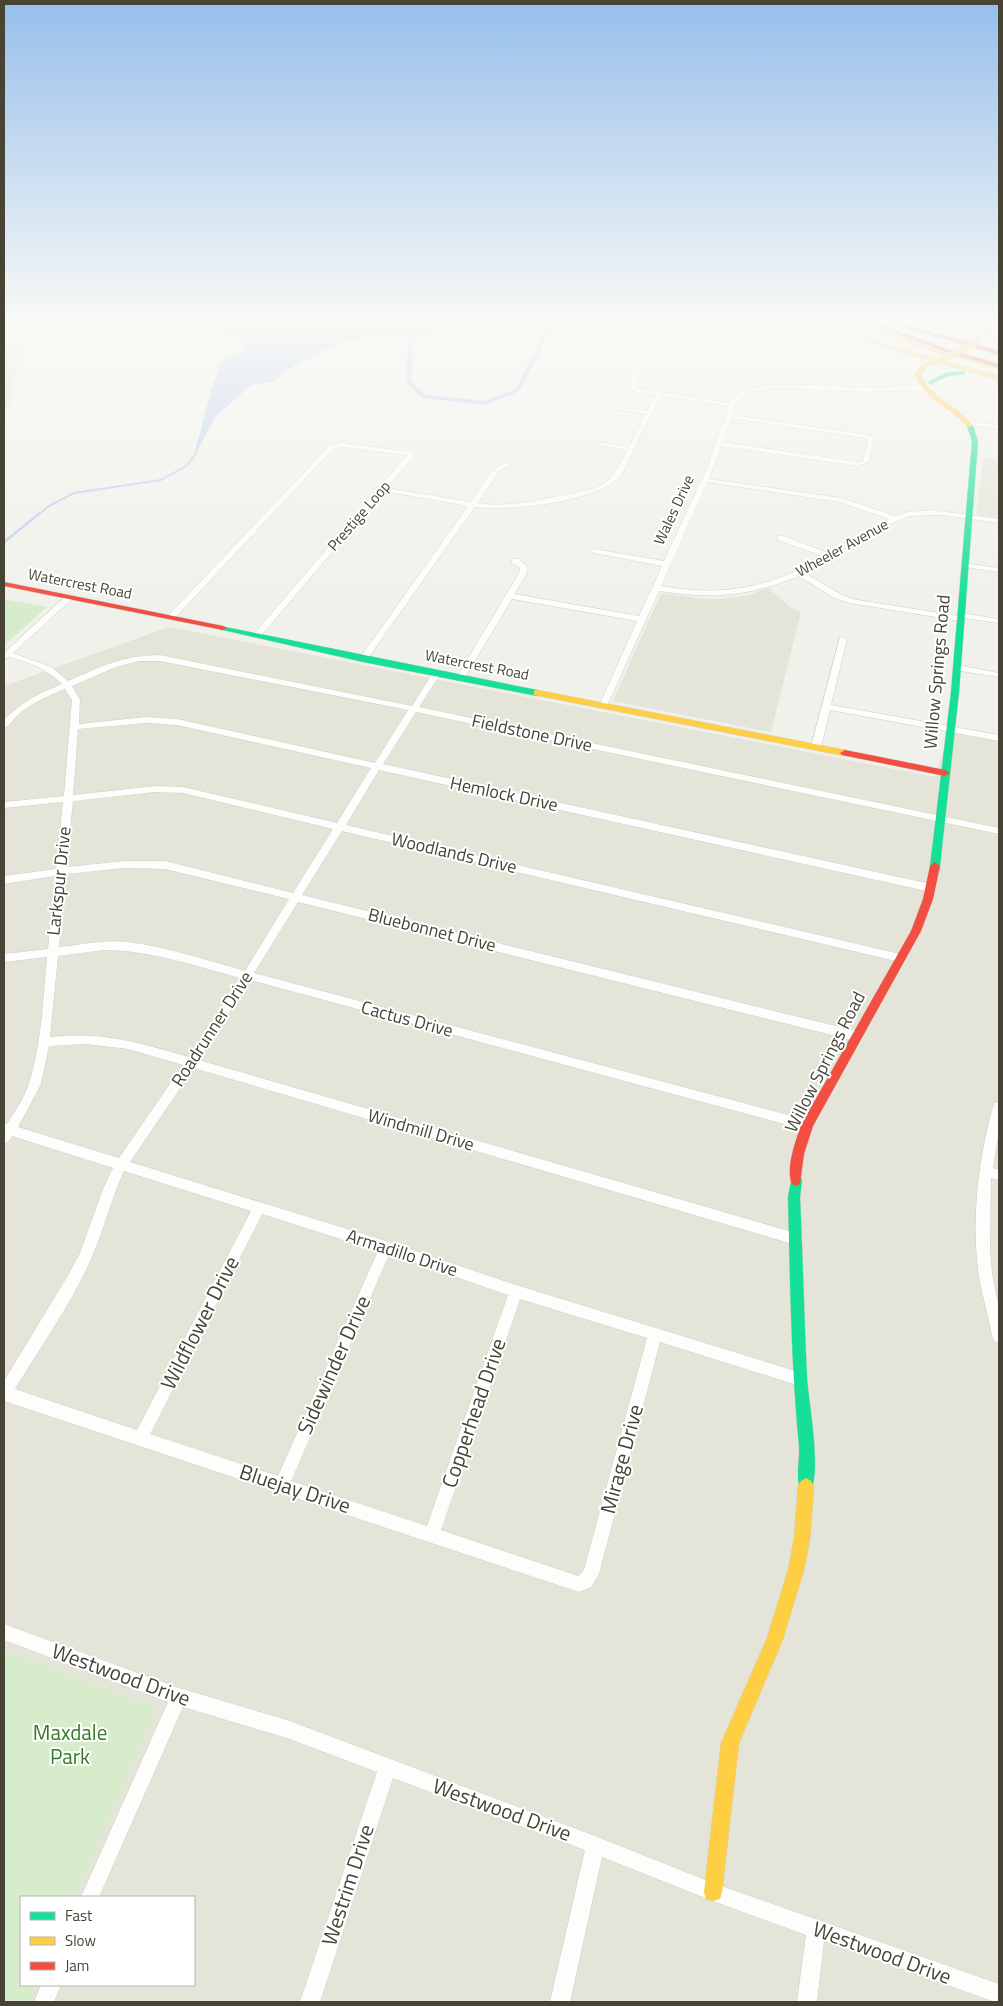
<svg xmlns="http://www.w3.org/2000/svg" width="1003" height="2006" font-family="'Titillium Web',sans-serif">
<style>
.residential{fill:#e5e4d8;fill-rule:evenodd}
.green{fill:#d7eccb}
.water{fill:#bbcfef}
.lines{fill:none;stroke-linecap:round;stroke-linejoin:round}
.stream-far1{stroke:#bbcfef;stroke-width:2}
.stream{stroke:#bbcfef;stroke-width:2.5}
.canal{fill:#bbcfef;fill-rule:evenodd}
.street-casing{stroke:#cfcec8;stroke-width:1}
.fast-casing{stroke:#d1d1c3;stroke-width:1}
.slow-casing{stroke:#d1d1c3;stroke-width:1}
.jam-casing{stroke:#d1d1c3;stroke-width:1}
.street{fill:#fdfdfc;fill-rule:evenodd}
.fast{fill:#16e098;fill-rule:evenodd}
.slow{fill:#ffcf43;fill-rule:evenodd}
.jam{fill:#f24e42;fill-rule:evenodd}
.slow-bridge-casing{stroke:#d1d1c3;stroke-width:7;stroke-linecap:butt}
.slow-bridge{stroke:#ffcf43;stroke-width:6}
.labels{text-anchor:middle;stroke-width:4;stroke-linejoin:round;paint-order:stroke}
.far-street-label{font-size:15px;fill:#474436;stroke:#fff}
.street-label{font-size:18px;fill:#474436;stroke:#fff}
.near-street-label{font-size:21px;fill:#474436;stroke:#fff}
.near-park-label{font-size:21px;fill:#357a29;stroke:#fff}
</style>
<rect width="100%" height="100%" fill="#f1f1eb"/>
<path class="residential" d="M 4,336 L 24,344 L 14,374 L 11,403 L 4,410 Z
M 983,457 L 999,460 L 999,519 L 976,515 Z
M 768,588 L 790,607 L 801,612 L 771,732 L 613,701 L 661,593 L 703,599 L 723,599 L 749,595 Z
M 169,627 L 935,777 L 950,729 L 999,739 L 999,2002 L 4,2002 L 4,686 ZM 21,1897 L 194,1897 L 194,1985 L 21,1985 Z"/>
<path class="green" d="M 4,599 L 47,607 L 4,645 Z
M 4,1652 L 156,1708 L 75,1897 L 21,1897 L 21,1985 L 38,1985 L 30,2002 L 4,2002 Z"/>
<path class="water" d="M 222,323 L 428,323 L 435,335 L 412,339 L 387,335 L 341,341 L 292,367 L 272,382 L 251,385 L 215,417 L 193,459 L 210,395 L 221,362 L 247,348 L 236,337 L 225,332 Z"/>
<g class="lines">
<path class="stream-far1" d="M 38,515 L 49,506 L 74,493 L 161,480 L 186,466 L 195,455"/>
<path class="stream" d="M 4,542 L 40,513"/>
<path class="canal" d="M 409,323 L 415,323 L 411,381 L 426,395 L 484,401 L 516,389 L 548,323 L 554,323 L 520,391 L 485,405 L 422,398 L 406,382 Z"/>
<g class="street-casing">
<path id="street" d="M 638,369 L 641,371 L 634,384 L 635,387 L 640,389 L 730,403 C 743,373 842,389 870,388 C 891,388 914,383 935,386 L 936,387 L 933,389 L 868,392 L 777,388 L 752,392 L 737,401 L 732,415 L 869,435 L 874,439 L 869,462 L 858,466 L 721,446 L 709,479 L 841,498 L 895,516 L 908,512 L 931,510 L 999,519 L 999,523 L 942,515 L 909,516 L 884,527 L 835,559 L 805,573 L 840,594 L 852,599 L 958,616 L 958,613 L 961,613 L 999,619 L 999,623 L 963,618 L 963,621 L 960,621 L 850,603 L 834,598 L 799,576 C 748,597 712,599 659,591 L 607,706 L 603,709 L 599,706 L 637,621 L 512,599 L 465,677 L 464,679 L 458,679 L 457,677 L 519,573 L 520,568 L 512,563 L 512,559 L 518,559 L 528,567 L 527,573 L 514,594 L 639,616 L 662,566 L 594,553 L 590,551 L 594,549 L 664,561 L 707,468 L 729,406 L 661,396 C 651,414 642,433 633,451 C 629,459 626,468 621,475 C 601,502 507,512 475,507 L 366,661 L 360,661 L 359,659 L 468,506 L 384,491 L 260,637 L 253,635 L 407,455 L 341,447 L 333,449 L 173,620 L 166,618 L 329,446 L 341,443 L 412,452 L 414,456 L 387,488 L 471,502 C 480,489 493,462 510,463 L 510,465 L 500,470 L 478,503 C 508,508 539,500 569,494 C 581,491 596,490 606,482 C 616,474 621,462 627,450 L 594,444 L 597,442 L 629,447 L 645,414 L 608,408 L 611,406 L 647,411 L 655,395 L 637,392 L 629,388 L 628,384 L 635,371 ZM 731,418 L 865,438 L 868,440 L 863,461 L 858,462 L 722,442 ZM 707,482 L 840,502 L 889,519 L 831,554 L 784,536 L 778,536 L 778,540 L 825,557 C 766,588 726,597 661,586 Z
M 967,421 L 999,425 L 999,429 L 965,424 L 965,422 Z
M 962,563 L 999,568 L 999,572 L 965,567 L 961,565 Z
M 67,595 L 74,597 L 13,653 L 51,667 L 68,681 C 100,667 124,655 160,655 L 412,706 L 434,671 L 437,670 L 441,673 L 419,707 L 999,828 L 999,834 L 416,712 L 383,764 L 931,884 L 936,888 L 931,892 L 379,770 L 346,825 L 900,954 L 905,958 L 900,962 L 342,831 L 302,895 L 856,1031 L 860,1033 L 862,1036 L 860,1039 L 856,1041 L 298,902 L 254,973 L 807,1120 L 811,1121 L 813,1125 L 811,1129 L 807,1130 L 250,980 L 199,1060 L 796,1233 L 801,1235 L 803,1239 L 801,1243 L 796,1245 L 194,1068 L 130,1162 L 386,1241 L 516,1285 L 805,1374 L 807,1379 L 805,1384 L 800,1386 L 660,1342 L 599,1574 L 591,1587 L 579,1592 L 4,1401 L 4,1381 L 67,1277 L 80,1253 L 103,1189 L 113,1168 L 12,1136 L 8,1142 L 4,1143 L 4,1123 L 7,1124 C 15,1111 25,1097 29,1083 C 42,1043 43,998 47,957 L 4,962 L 4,954 L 48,949 L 55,876 L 4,884 L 4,876 L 56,869 L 63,802 L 4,808 L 4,802 L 64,796 L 72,700 L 65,689 C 49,695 32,703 19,714 C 13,719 10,726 4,728 L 4,720 C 20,703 40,693 62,684 C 47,669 29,662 9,657 L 4,659 L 4,653 ZM 139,661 L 160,661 L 408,710 L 375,763 L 177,719 L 146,717 L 79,724 L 80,700 L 72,686 L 116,667 ZM 146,723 L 177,725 L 371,768 L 337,823 L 183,787 L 156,786 L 73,795 L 78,729 ZM 156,792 L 183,793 L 333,829 L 293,893 L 165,861 L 125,861 L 66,867 L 73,801 ZM 125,868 L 165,869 L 289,899 L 245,971 C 206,960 167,947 128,942 C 105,939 81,945 59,947 L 66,874 ZM 104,950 C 150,950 195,966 240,978 L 189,1057 C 140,1043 102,1031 50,1037 L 58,956 ZM 86,1044 L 128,1049 L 183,1065 L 119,1158 L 18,1127 L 41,1084 L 49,1046 ZM 124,1171 L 251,1211 L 137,1430 L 15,1389 C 41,1346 72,1303 92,1257 C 104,1229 111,1199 124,1171 ZM 262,1214 L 378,1251 L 278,1476 L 150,1434 ZM 389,1254 L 508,1295 L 427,1526 L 291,1481 ZM 520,1299 L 647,1338 L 584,1570 L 578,1576 L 441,1530 Z
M 840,637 L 847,639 L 831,705 L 999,735 L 999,741 L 830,710 L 821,747 L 819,749 L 813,749 L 811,747 Z
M 957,665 L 999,673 L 999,677 L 954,670 L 953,668 Z
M 999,1102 L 999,1130 L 993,1168 L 999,1170 L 999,1180 L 991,1178 L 990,1250 L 992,1273 L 999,1309 L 999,1343 L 994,1341 L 992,1336 C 989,1316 982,1296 979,1276 C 971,1219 978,1161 993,1107 L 995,1103 Z
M 4,1624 L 179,1688 L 287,1720 L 595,1836 L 713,1883 L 999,1984 L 999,2002 L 995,2002 L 824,1941 L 817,2002 L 797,2002 L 806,1935 L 713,1901 L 602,1857 L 570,2002 L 550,2002 L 585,1850 L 393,1778 L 320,2002 L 300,2002 L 377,1772 L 287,1738 L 183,1707 L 99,1897 L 81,1897 L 168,1702 L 4,1640 Z
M 41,1985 L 61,1985 L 54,2002 L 34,2002 Z"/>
</g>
<g class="fast-casing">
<path id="fast" d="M 963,371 L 965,372 L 965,374 L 948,376 L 931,384 L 928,382 L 945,373 Z
M 970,424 L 973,426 L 978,441 L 959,692 L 940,866 L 935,870 L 930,866 L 951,692 L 972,441 L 967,426 Z
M 220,626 L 537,690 L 541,693 L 537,696 L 363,662 L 223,630 L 220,630 Z
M 796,1174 L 800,1176 L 802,1180 L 800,1197 C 803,1257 804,1317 807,1377 C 809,1405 821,1467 811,1491 L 806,1494 L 801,1491 C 795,1478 800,1460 799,1446 C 791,1363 790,1280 788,1197 L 792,1176 Z"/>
</g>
<g class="slow-casing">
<path id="slow" d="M 824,323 L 832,323 L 886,345 L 938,359 L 944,359 L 944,361 L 999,376 L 999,380 L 938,363 L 927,366 L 921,374 C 931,399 957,405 973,426 L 968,427 C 950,406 926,402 915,374 L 923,364 L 932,361 L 882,347 Z
M 853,323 L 861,323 L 932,348 L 999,365 L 999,369 L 928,350 Z
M 957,323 L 965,323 L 999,335 L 999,339 Z
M 537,690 L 845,750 L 850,753 L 845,756 L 534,695 L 534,691 Z
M 806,1478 L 811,1481 L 814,1486 L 810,1539 L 804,1570 L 783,1639 L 739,1743 L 722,1892 L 720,1899 L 713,1901 L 706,1899 L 704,1892 L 721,1743 L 767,1638 L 788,1570 L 794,1539 L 798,1486 L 801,1481 Z"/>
</g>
<g class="jam-casing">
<path id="jam" d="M 869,323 L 877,323 L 944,348 L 999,364 L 999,368 L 940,350 Z
M 892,323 L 901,323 L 999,351 L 999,355 Z
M 4,582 L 223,626 L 227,628 L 223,630 L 4,586 Z
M 845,750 L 945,770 L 950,773 L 945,776 L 842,755 L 840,753 Z
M 935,862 L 940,866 L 933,899 L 921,931 L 813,1126 L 804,1154 L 800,1184 L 796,1186 L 792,1184 C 785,1169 796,1140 801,1125 L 911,931 L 923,899 L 930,866 Z"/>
</g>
<use href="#street" class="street"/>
<use href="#fast" class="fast"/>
<use href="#slow" class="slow"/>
<use href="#jam" class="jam"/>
<g class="slow-bridge-casing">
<path id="slow-bridge" d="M 942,360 L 977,342"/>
</g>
<use href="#slow-bridge" class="slow-bridge"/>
</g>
<linearGradient id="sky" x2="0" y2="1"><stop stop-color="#96bfeb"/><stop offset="0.53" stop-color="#f9f9f6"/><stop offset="1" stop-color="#f9f9f6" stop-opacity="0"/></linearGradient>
<rect width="1003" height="604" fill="url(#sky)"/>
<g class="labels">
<g class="far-street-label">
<text transform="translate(674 510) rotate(-65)" y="5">Wales Drive</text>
<text transform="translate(359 516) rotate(-49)" y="5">Prestige Loop</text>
<text transform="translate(842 548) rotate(-29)" y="5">Wheeler Avenue</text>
<text transform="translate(80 584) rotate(11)" y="5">Watercrest Road</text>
<text transform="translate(477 665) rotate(11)" y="5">Watercrest Road</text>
</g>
<g class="street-label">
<text transform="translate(937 672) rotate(-85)" y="6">Willow Springs Road</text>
<text transform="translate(532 733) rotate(12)" y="6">Fieldstone Drive</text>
<text transform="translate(504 794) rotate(12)" y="6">Hemlock Drive</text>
<text transform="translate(454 853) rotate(13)" y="6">Woodlands Drive</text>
<text transform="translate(59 881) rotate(-84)" y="6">Larkspur Drive</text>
<text transform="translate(432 930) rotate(14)" y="6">Bluebonnet Drive</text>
<text transform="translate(407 1019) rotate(15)" y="6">Cactus Drive</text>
<text transform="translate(212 1029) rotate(-57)" y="6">Roadrunner Drive</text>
<text transform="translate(825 1062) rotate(-63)" y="6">Willow Springs Road</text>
<text transform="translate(421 1130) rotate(16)" y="6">Windmill Drive</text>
<text transform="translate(402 1253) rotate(18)" y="6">Armadillo Drive</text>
</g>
<g class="near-street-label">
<text transform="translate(200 1323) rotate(-63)" y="7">Wildflower Drive</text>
<text transform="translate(334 1365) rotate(-66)" y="7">Sidewinder Drive</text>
<text transform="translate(474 1413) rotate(-71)" y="7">Copperhead Drive</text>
<text transform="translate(622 1459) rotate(-75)" y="7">Mirage Drive</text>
<text transform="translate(295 1489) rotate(18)" y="7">Bluejay Drive</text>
<text transform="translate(121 1675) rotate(20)" y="7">Westwood Drive</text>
<text transform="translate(502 1810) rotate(20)" y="7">Westwood Drive</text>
<text transform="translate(348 1885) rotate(-72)" y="7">Westrim Drive</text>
<text transform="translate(882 1953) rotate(20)" y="7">Westwood Drive</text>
</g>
<g class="near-park-label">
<text x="70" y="1740">Maxdale<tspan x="70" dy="24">Park</tspan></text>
</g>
</g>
<rect width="1003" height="2006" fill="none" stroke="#474436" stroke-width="10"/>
<rect x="20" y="1896" width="175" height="90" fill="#ffffff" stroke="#b5b4af"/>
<rect x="30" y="1912" width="25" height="8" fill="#16e098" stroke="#b5b4af"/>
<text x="65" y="1921" font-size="15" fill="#474436">Fast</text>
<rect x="30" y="1937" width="25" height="8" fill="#ffcf43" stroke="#b5b4af"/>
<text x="65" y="1946" font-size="15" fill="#474436">Slow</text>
<rect x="30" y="1962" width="25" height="8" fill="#f24e42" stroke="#b5b4af"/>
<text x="65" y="1971" font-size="15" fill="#474436">Jam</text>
</svg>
